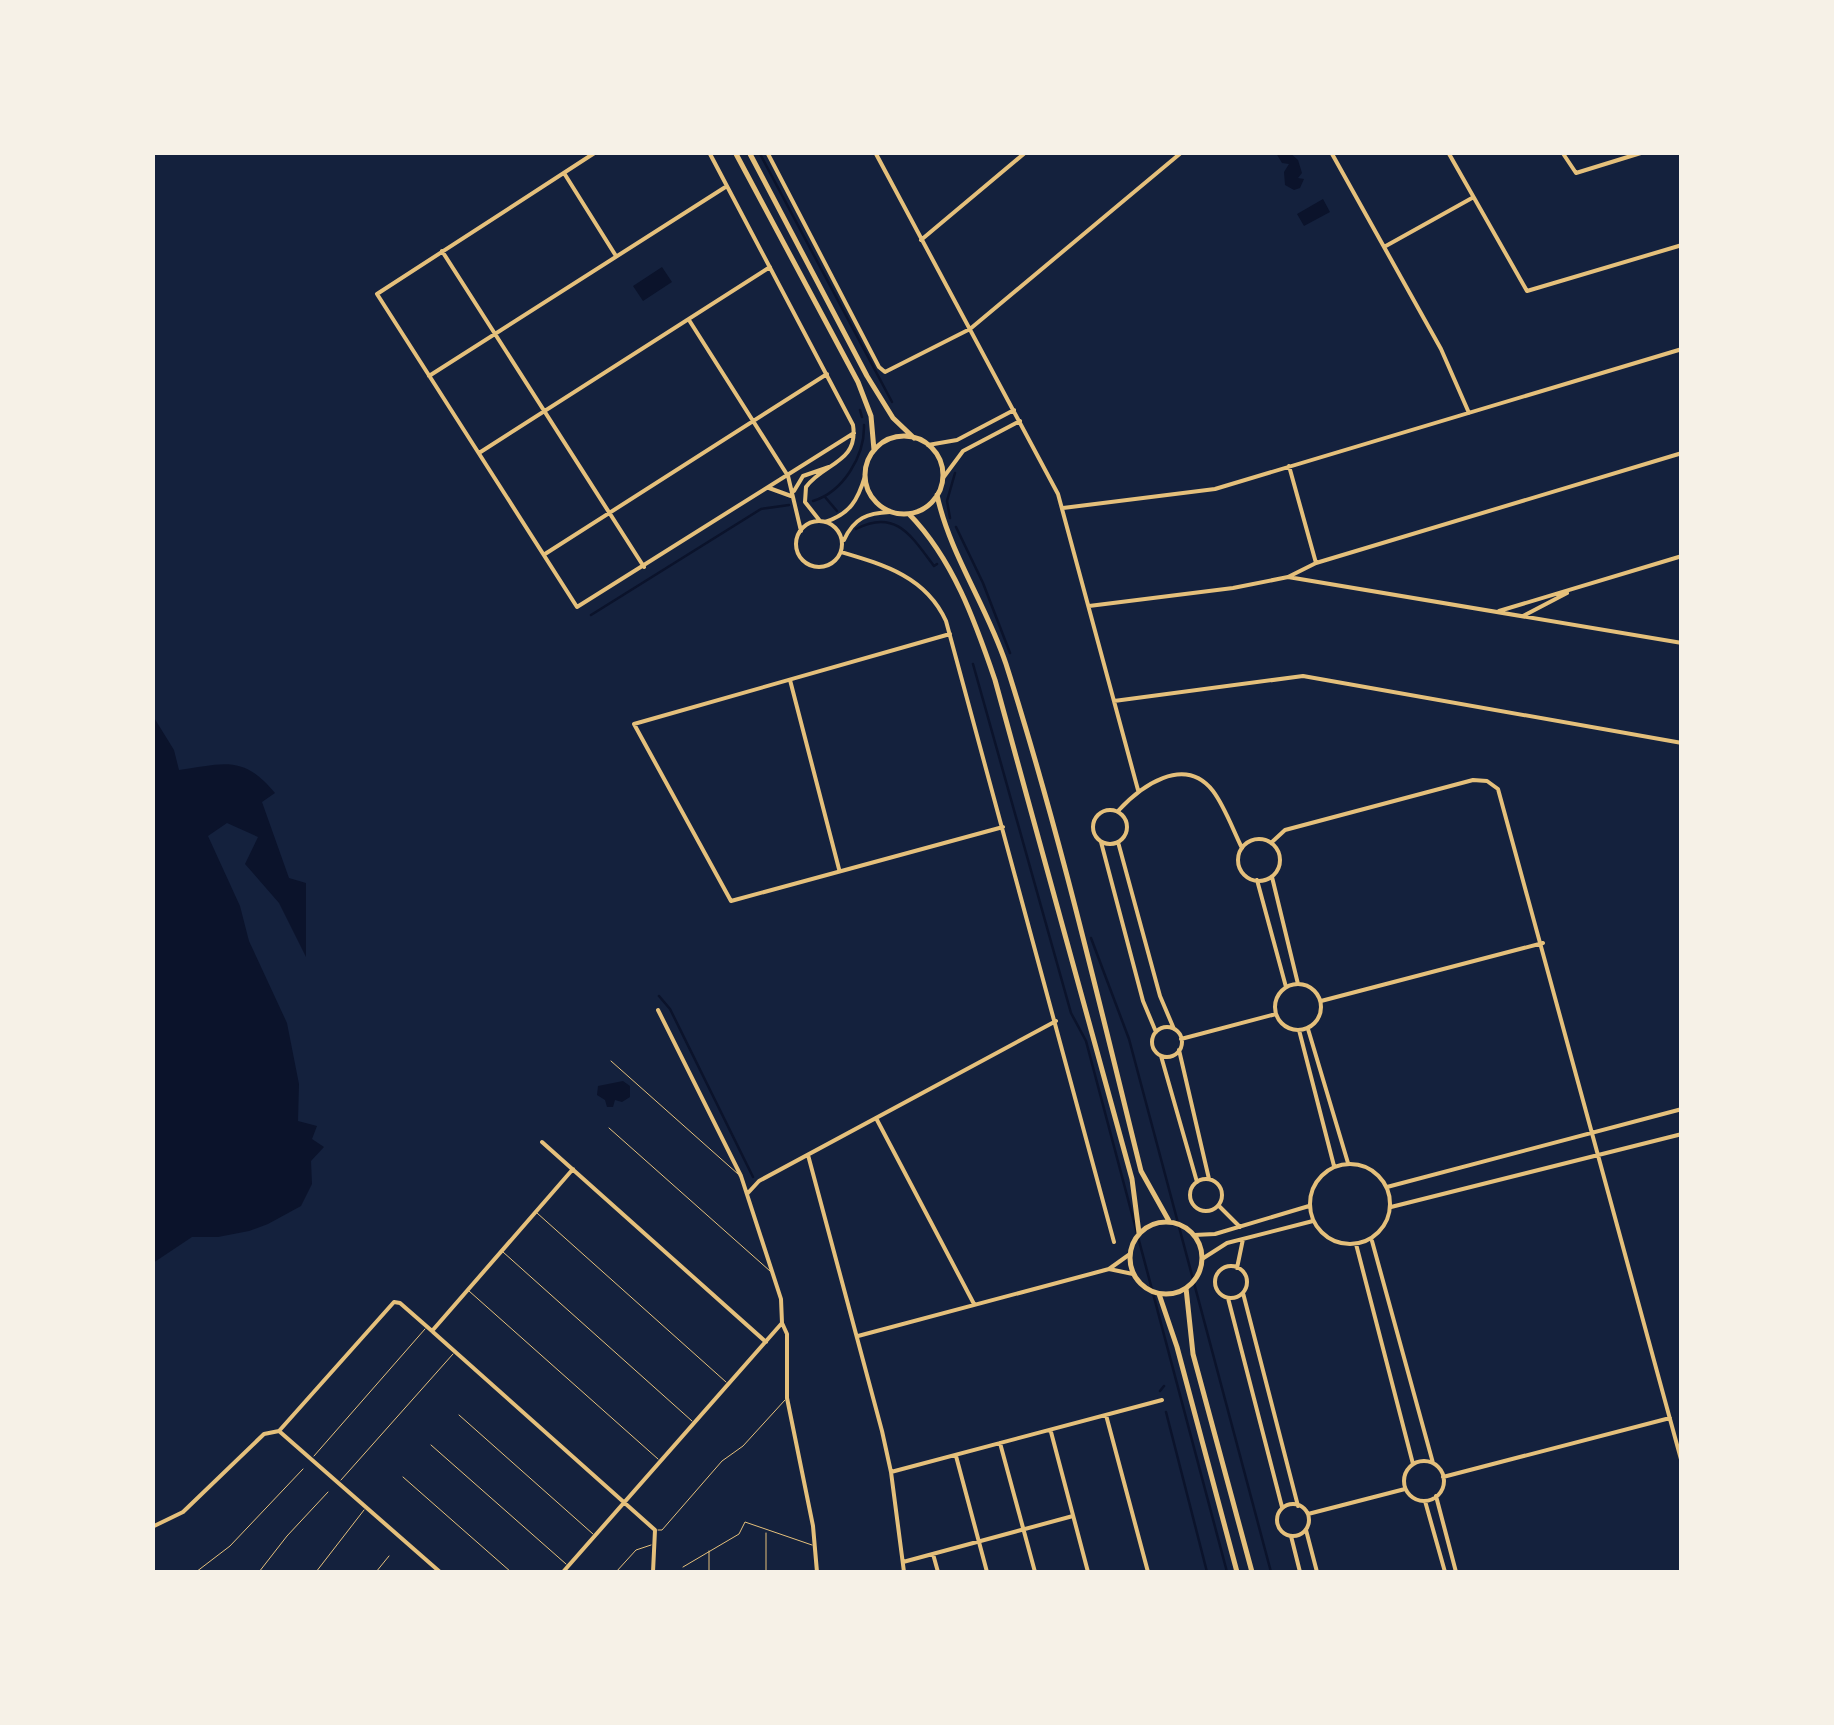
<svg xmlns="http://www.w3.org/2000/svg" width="1834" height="1725" font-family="'Zilla Slab',serif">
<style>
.water{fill:#0b132b}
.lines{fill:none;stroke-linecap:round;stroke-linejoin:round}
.stream{stroke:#0b132b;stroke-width:2.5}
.service{stroke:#e5c07b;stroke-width:1}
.minor{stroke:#e5c07b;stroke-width:4}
.secondary{stroke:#e5c07b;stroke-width:5}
</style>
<rect width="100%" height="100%" fill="#14213d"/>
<path class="water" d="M 1276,153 L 1290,153 L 1298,160 L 1302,173 L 1298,178 L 1304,179 L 1300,188 L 1294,190 L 1285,185 L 1284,172 L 1289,164 L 1282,163 Z
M 1323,199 L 1330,212 L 1304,226 L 1297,214 Z
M 662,267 L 672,282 L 643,301 L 633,286 Z
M 153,716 L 174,750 L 179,770 C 223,764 243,754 275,793 L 262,802 L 289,878 L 306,883 L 306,957 L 279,903 L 245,864 L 258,837 L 227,823 L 208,836 L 240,906 L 249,941 L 287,1023 L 299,1084 L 298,1121 L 317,1126 L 312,1139 L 324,1147 L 311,1161 L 312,1184 L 301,1206 L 268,1224 L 249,1231 L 218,1237 L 192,1237 L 153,1263 Z
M 623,1081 L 630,1086 L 630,1097 L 622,1102 L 615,1100 L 613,1107 L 607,1107 L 605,1100 L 597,1095 L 598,1086 Z"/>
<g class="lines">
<path class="stream" d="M 759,152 L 892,402
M 860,410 L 862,417
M 825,497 L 837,511
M 813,501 C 843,492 865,456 864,425
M 950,518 L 947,501 L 955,473
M 956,527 L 983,583 L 1010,653
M 856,529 C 896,508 912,537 934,566 L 937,564
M 591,615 L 761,509 L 789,505
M 973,664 L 1071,1013 L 1086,1041 L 1227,1572
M 1091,938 L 1129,1039 L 1271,1572
M 659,996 L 670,1009 L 753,1177
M 1160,1391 L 1164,1386
M 1166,1412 L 1207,1572"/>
<path class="service" d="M 611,1061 L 738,1174
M 609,1128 L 770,1271
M 537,1213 L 726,1382
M 503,1252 L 692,1421
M 469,1291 L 658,1459
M 459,1415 L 593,1534
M 431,1445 L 566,1564
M 314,1456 L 425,1329
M 403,1477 L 511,1572
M 341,1480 L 453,1354
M 658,1530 L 662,1530 L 722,1461 L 743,1446 L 785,1400
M 766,1533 L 766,1572
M 683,1567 L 739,1534 L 745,1522 L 812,1545
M 196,1572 L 230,1546 L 303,1469
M 259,1572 L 287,1536 L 328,1492
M 316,1572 L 364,1510
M 376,1572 L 389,1556
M 616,1572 L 636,1550 L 651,1545
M 709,1572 L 709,1551"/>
<path class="minor" d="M 596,152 L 377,294 L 577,607 L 854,433
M 709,152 L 853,425 C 859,463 823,463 806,487 L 805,502 L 820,521
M 767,152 L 879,367 L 885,372 L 970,329 L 1182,152
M 875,152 L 1058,494 L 1138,790
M 1331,152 L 1441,349 L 1469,413
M 1448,152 L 1527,291 L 1682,245
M 1562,152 L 1576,173 L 1644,152
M 564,173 L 616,256
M 921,240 L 1026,152
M 1384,247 L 1472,198
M 442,251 L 644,567
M 689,320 L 788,476 L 801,531
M 429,376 L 727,186
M 928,445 L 957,440 L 1014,410
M 479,453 L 770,267
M 1289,466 L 1316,563
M 943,478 L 963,451 L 1020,421
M 769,488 L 791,496
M 794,491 L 803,476 L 829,467
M 1063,508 L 1215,489 L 1682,349
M796 544a23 23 0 1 1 46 0a23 23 0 1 1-46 0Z
M 825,522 C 850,514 858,500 865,476
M 844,540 C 854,518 867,513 890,512
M 841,552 C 885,565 926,577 946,621 L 1114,1242
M 545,554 L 827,374
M 1288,577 L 1316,563 L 1682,453
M 1089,606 L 1233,588 L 1288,577 L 1682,643
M 1499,611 L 1682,556
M 1523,616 L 1567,593
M 950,634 L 634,724 L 731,901 L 1003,827
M 790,680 L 839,869
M 1114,701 L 1303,676 L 1682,743
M1093 827a17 17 0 1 1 34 0a17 17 0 1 1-34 0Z
M 1118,811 C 1140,787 1184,754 1213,791 C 1225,807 1233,830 1242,848
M1238 860a21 21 0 1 1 42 0a21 21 0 1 1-42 0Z
M 1101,842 L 1143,1001 L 1156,1032
M 1118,842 L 1160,996 L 1174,1029
M 1272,842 L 1285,830 L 1473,780 L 1487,781 L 1498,789 L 1682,1463
M 1272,877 L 1298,984
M 1257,880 L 1286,987
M1275 1007a23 23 0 1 1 46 0a23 23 0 1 1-46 0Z
M 1321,1001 L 1543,943
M 658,1010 L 741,1176 L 781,1299 L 782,1323 L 787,1334 L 787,1398 L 813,1526 L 817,1572
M1152 1042a15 15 0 1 1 30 0a15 15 0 1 1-30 0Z
M 1308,1029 L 1348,1163
M 1299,1030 L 1334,1166
M 1181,1039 L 1276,1014
M 1179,1050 L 1209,1179
M 1161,1056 L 1197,1182
M 876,1118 L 974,1304
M 542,1142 L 766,1342
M 808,1155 L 882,1431 L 891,1472 L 904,1572
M1310 1204a40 40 0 1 1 80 0a40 40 0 1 1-80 0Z
M1190 1195a16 16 0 1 1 32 0a16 16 0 1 1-32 0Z
M 1387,1187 L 1682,1109
M 747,1194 L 759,1181 L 1056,1021
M 1219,1206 L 1240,1227
M 1391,1207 L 1682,1134
M 1194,1235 L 1215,1234 L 1309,1206
M 1372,1241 L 1433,1463
M 1356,1244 L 1413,1464
M 1202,1259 L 1227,1243 L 1313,1221
M1215 1282a16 16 0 1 1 32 0a16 16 0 1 1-32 0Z
M 1237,1268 L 1243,1239
M 1109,1269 L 1130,1254
M 1243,1293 L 1298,1506
M 1228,1298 L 1282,1507
M 433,1332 L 655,1530 L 653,1572
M 858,1336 L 1109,1269 L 1133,1274
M 1106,1415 L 1148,1572
M 279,1431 L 440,1572
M 1051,1432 L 1088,1572
M 1000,1443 L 1035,1572
M 956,1456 L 987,1572
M1404 1481a20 20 0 1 1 40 0a20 20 0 1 1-40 0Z
M 891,1472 L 1162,1400
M 1443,1477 L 1670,1418
M 1436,1496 L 1456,1572
M 1425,1501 L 1445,1572
M1277 1520a16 16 0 1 1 32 0a16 16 0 1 1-32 0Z
M 1308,1514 L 1405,1489
M 152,1527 L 183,1512 L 264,1434 L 279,1431 L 394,1302 L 400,1303 L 432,1331 L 573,1169
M 1306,1530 L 1317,1572
M 1291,1536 L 1300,1572
M 933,1554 L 938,1572
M 903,1562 L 1073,1516
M 563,1572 L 782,1323"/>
<path class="secondary" d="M 735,152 L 858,382 L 871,416 L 874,450
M 749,152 L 867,376 L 893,418 L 914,438
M865 475a39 39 0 1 1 78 0a39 39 0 1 1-78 0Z
M 937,495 C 950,555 987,606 1006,664 C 1059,830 1099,1002 1141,1171 L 1169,1221
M 909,514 C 953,559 975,621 995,680 L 1132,1179 L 1139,1233
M1130 1258a36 36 0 1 1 72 0a36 36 0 1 1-72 0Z
M 1186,1288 L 1193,1354 L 1252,1572
M 1159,1294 L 1177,1347 L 1237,1572"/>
</g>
<rect width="1834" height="1725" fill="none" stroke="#f6f1e7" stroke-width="310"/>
</svg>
